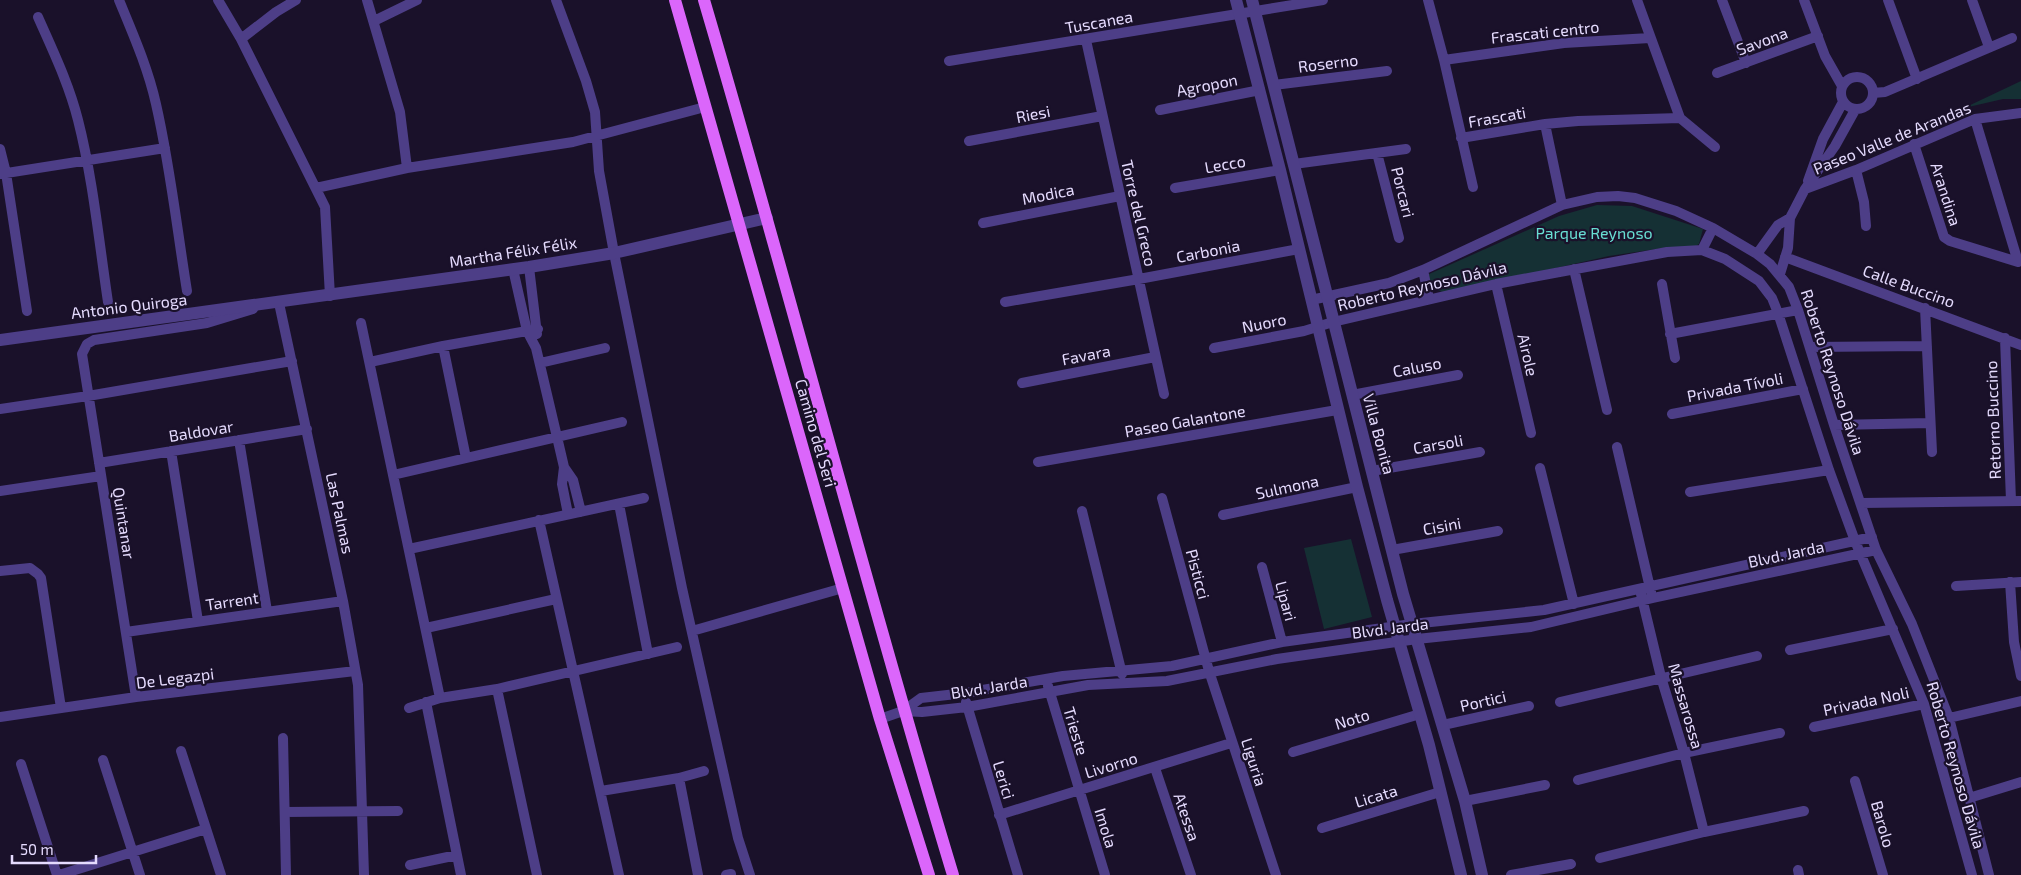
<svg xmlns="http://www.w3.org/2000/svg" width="2021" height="875" font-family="'Exo 2',sans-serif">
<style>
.green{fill:#153034}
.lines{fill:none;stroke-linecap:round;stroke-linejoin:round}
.minor{stroke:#4d3e87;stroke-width:10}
.tertiary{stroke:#4d3e87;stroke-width:12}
.primary{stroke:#db66fb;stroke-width:12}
.labels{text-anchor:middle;stroke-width:4.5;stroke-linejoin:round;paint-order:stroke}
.street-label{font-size:16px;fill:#e5dbfe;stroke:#1a112a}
.park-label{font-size:16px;fill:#68ded3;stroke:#1a112a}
</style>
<rect width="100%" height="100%" fill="#1a112a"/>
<path class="green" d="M 2021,81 L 2021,99 L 2003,99 L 1964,108 Z
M 1597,205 L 1632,206 L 1703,229 L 1699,244 L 1691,249 L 1670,247 L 1609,256 L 1446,293 L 1433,289 L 1427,275 L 1559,216 Z
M 1351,539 L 1372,617 L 1324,629 L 1304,548 Z"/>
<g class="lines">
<path class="minor" d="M 119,0 C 133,34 148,68 156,104 C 170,165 177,229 187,291
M 218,0 L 241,39 L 325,207 L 330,296
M 367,0 L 400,112 L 407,168
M 556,0 L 586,81 L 595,112 L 599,171 L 614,253 L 682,588 L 738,838 L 750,875
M 1428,0 L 1444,60 L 1473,187
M 1637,0 L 1680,118 L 1715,147
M 1722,0 L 1746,63
M 1804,0 L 1825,56 L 1842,86
M 1888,0 L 1917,79
M 1972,0 L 1989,47
M 38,17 C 53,51 69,84 78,120 C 93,179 99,242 108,302
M 374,21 L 417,0
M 241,39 L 276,12 L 296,0
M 1086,40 L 1164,394
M 1444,60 L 1564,43 L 1650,38
M 949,61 L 1323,0
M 1717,73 L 1818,36
M1841 93a16 16 0 1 1 32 0a16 16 0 1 1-32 0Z
M 1274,85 L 1387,71
M 1873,93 L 1885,92 L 2012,38
M 1160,110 L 1260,90
M 1545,124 L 1562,205
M 1461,138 L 1545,124 L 1578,121 L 1680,118
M 969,141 L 1102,116
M 1914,144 L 1944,237 L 1950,241 L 2018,262 L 1975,119
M 0,149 L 6,173 L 27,311
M 1377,153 L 1399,238
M 1294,164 L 1406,149
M 1856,170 L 1864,202 L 1866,226
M 0,174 L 165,148
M 1808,181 L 1823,139 L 1843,102
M 316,188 L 407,168 L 573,142 L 705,107
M 1175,188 L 1280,170
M 1805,189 L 1856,170 L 1975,119 L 2021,113
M 983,223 L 1120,196
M 1702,250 L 1713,228
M 1757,254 L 1778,225 L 1790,218
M 1785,257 L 2021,345
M 529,267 L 537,334
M 513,269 L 527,331 L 536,348 L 557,437 L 564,467 L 562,484 L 568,514
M 1574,269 L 1607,410
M 1423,270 L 1429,299
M 1780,274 L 1788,248 L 1790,218 L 1805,189 L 1835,146 L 1855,110
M 1496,284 L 1531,433
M 1662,284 L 1675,358
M 1311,300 L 1389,283 L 1423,270 L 1562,205 L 1597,197 L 1618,196 L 1635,198 L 1676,211 L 1713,228 L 1757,254 L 1770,264 L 1789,287 L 1798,310 L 1834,425 L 1876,550 L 1912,624 L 1949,718 L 1989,875
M 1005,302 L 1139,279 L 1299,249
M 279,303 L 343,601 L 358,685 L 364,875
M 1925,308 L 1932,452
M 361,323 L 440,698
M 1670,334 L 1798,310
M 2005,338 L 2011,501
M 443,346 L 466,458
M 1810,347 L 1927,346
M 1214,348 L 1304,331 L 1333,322 L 1496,284 L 1667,252 L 1702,250 L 1725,259 L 1759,281 L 1772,298 L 1778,313 L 1829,470 L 1855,541 L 1924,704 L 1972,875
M 370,362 L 443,346 L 538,329
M 540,363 L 605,348
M 1022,383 L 1155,357
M 1352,395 L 1458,375
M 0,409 L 88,396 L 292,361
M 1672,414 L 1803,389
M 1834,425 L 1930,423
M 239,440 L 267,611
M 1617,447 L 1651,592
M 171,451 L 198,621
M 1038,462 L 1337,410
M 99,463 L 307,429
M 564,467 L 573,480 L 581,512
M 1540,468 L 1574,604
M 1372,471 L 1480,452
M 393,475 L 622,422
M 0,491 L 101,476
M 1690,492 L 1829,470
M 1162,498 L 1209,671 L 1276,875
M 1861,503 L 2021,501
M 619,504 L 648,654
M 1082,511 L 1122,674
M 1223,515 L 1357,487
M 539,520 L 619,875
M 409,549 L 644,498
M 1392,550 L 1498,531
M 1262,567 L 1282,642
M 0,571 L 30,568 L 38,574 L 41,578 L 61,708
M 2010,582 L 2014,642 L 2021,676
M 1956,586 L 2021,582
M 1641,594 L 1661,677 L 1684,753 L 1704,832
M 426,628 L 556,599
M 692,631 L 843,588
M 126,632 L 343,601
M 1790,650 L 1893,629
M 1048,686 L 1105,875
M 497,689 L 537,875
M 136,697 L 82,354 L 87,344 L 94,340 L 207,323 L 253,309
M 426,702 L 461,875
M 966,702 L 1018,875
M 1560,702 L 1757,656
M 409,708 L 440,698 L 497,689 L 677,647
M 903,711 L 922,712 L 967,707 L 1088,685 L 1167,681 L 1277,659 L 1417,639 L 1531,627 L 1653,598 L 1876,550
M 0,717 L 136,697 L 355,671
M 1949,718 L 2021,701
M 880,719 L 903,711 L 921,698 L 965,693 L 1063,676 L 1172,666 L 1282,642 L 1412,624 L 1544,610 L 1872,537
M 1443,725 L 1529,706
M 1814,727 L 1924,704
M 283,738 L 286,875
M 181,751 L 221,875
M 1293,752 L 1420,714
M 103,760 L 140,875
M 21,764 L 57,875
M 1155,768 L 1191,875
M 679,778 L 698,875
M 1578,780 L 1684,753 L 1780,733
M 1855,781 L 1883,875
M 601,791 L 679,778 L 704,771
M 1969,798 L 2021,782
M 1465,801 L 1545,785
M 285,812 L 398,811
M 999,815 L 1231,743
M 1322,828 L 1440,792
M 1600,858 L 1704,832 L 1804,811
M 410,865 L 457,855
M 1798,870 L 1799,875
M 59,875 L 206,829
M 726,875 L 731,874
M 1511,875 L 1571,864"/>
<path class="tertiary" d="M 1236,0 L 1280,170 L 1357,487 L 1387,600 L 1429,745 L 1461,875
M 1252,0 L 1403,594 L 1465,801 L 1482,875
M 0,340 L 529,267 L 614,253 L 767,218"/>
<path class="primary" d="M 675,0 L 880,719 L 929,875
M 704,0 C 790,291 865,585 953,875"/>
</g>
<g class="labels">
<g class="street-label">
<text transform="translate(1099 22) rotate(-10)" y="6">Tuscanea</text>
<text transform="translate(1545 32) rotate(-6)" y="6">Frascati centro</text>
<text transform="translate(1762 41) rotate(-20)" y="6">Savona</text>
<text transform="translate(1328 63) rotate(-7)" y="6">Roserno</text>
<text transform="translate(1207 85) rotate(-11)" y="6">Agropon</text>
<text transform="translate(1033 114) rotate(-11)" y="6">Riesi</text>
<text transform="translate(1497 117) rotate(-10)" y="6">Frascati</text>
<text transform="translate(1892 138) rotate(-22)" y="6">Paseo Valle de Arandas</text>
<text transform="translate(1225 164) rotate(-10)" y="6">Lecco</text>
<text transform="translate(1403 192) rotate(76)" y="6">Porcari</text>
<text transform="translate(1048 194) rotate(-11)" y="6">Modica</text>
<text transform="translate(1946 194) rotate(72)" y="6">Arandina</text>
<text transform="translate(1139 213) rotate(77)" y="6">Torre del Greco</text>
<text transform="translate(1208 251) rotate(-11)" y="6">Carbonia</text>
<text transform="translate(513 252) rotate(-9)" y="6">Martha Félix Félix</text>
<text transform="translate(1422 286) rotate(-13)" y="6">Roberto Reynoso Dávila</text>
<text transform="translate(1909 286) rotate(20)" y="6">Calle Buccino</text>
<text transform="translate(129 306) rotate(-7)" y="6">Antonio Quiroga</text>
<text transform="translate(1264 323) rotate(-11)" y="6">Nuoro</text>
<text transform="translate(1086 355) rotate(-11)" y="6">Favara</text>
<text transform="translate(1528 355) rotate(77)" y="6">Airole</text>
<text transform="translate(1417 367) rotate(-11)" y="6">Caluso</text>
<text transform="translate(1833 372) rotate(72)" y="6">Roberto Reynoso Dávila</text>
<text transform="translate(1735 387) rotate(-11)" y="6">Privada Tívoli</text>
<text transform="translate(1993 420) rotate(-92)" y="6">Retorno Buccino</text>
<text transform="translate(1185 421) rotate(-10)" y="6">Paseo Galantone</text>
<text transform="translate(201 431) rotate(-9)" y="6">Baldovar</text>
<text transform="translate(816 433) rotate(74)" y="6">Camino del Seri</text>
<text transform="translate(1379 434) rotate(75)" y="6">Villa Bonita</text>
<text transform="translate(1438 444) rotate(-10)" y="6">Carsoli</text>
<text transform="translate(1287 487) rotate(-12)" y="6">Sulmona</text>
<text transform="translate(340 513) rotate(78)" y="6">Las Palmas</text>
<text transform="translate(124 523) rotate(81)" y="6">Quintanar</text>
<text transform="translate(1442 526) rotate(-10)" y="6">Cisini</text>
<text transform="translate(1786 554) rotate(-12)" y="6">Blvd. Jarda</text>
<text transform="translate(1198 574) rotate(75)" y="6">Pisticci</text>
<text transform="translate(232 601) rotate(-8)" y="6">Tarrent</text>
<text transform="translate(1286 601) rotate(75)" y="6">Lipari</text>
<text transform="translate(1390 628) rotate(-7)" y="6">Blvd. Jarda</text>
<text transform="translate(175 678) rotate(-7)" y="6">De Legazpi</text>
<text transform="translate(989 687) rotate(-9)" y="6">Blvd. Jarda</text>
<text transform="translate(1483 701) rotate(-13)" y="6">Portici</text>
<text transform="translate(1866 701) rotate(-12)" y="6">Privada Noli</text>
<text transform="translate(1686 706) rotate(74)" y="6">Massarossa</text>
<text transform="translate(1352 719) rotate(-17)" y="6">Noto</text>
<text transform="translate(1076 731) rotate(73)" y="6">Trieste</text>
<text transform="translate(1254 762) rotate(72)" y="6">Liguria</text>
<text transform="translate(1111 765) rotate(-17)" y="6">Livorno</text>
<text transform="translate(1956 765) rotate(74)" y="6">Roberto Reynoso Dávila</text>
<text transform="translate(1004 780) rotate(73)" y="6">Lerici</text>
<text transform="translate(1376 796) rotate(-17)" y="6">Licata</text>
<text transform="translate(1187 817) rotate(71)" y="6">Atessa</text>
<text transform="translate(1883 824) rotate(74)" y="6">Barolo</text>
<text transform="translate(1106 828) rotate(73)" y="6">Imola</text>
</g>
<g class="park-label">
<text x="1594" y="239">Parque Reynoso</text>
</g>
</g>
<path d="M12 855v8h84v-8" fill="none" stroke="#e5dbfe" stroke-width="2.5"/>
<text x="20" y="855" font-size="15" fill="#e5dbfe" stroke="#1a112a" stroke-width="4" paint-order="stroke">50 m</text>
</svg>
